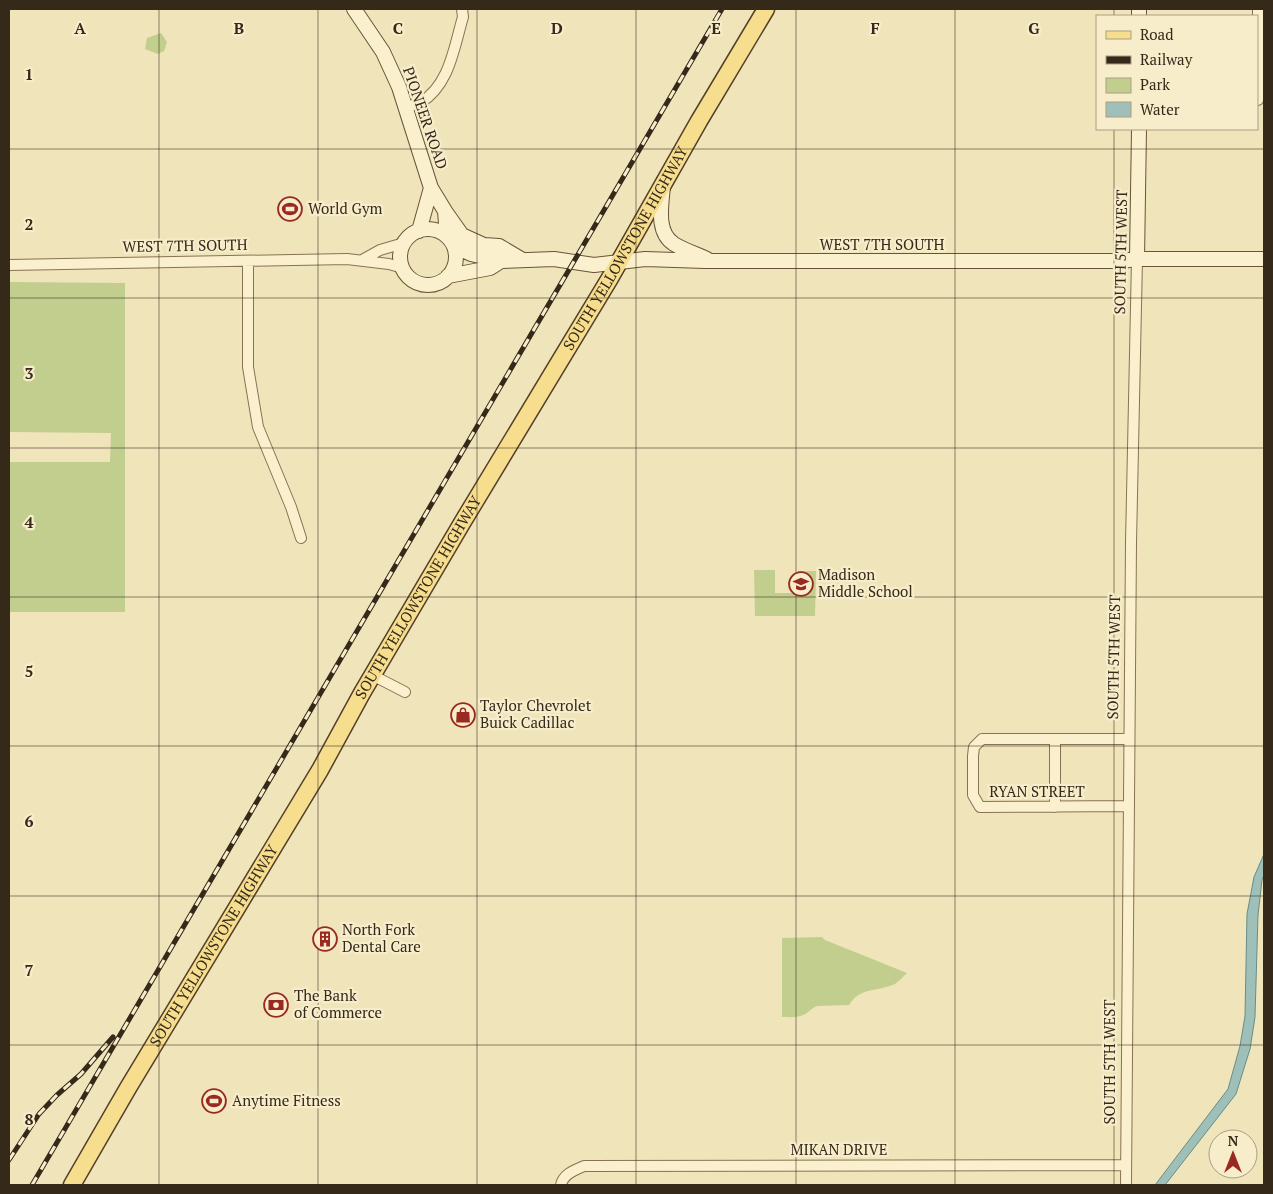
<svg xmlns="http://www.w3.org/2000/svg" width="1273" height="1194" font-family="'PT Serif',serif">
<style>
.green{fill:#c2ce8e}
.water{fill:#9fc0b9;stroke:#678d87}
.lines{fill:none;stroke-linecap:round;stroke-linejoin:round}
.street-casing{stroke:#877354;stroke-width:12}
.secondary-casing{stroke:#685437;stroke-width:16}
.primary-casing{stroke:#544029;stroke-width:19}
.street{stroke:#faf0cd;stroke-width:10}
.secondary{stroke:#faf0cd;stroke-width:14}
.primary{stroke:#f7de8e;stroke-width:16}
.rail-casing{stroke:#35291a;stroke-width:5}
.rail{stroke:#f7edca;stroke-width:3;stroke-dasharray:9;stroke-linecap:butt}
.grid{fill:none;stroke:#35291a;stroke-width:1;stroke-opacity:0.55}
.labels{text-anchor:middle;stroke-width:4.5;stroke-linejoin:round;paint-order:stroke}
.street-label{font-size:15px;fill:#35291a;stroke:#f7edca}
.poi-label{font-size:15px;fill:#35291a;stroke:#f7edca;text-anchor:start}
.grid-label{font-size:16px;text-anchor:middle;font-weight:bold;fill:#35291a;stroke:#f7edca;stroke-width:4.5;stroke-linejoin:round;paint-order:stroke}
</style>
<rect width="100%" height="100%" fill="#f0e4ba"/>
<path class="green" d="M 161,33 L 167,42 L 164,51 L 158,54 L 145,49 L 147,38 Z
M 9,282 L 125,283 L 125,612 L 9,612 L 9,462 L 110,462 L 111,433 L 9,432 Z
M 754,570 L 775,570 L 775,593 L 797,593 L 798,571 L 816,571 L 815,616 L 755,616 Z
M 822,937 L 825,940 L 907,973 C 903,977 899,981 895,984 C 877,992 860,987 849,1005 L 817,1006 C 811,1008 809,1013 803,1015 C 797,1018 789,1017 782,1017 L 782,938 Z"/>
<path class="water" d="M 1264,854 L 1264,875 L 1262,880 L 1258,915 L 1255,1017 L 1250,1049 L 1236,1094 L 1165,1185 L 1155,1185 L 1228,1089 L 1240,1046 L 1245,1016 L 1247,914 L 1254,877 Z"/>
<g class="lines">
<g class="street-casing">
<path id="street" d="M 1258,9 L 1258,100
M 405,107 C 410,106 416,105 420,103 C 450,85 454,47 463,17 L 462,9
M 362,260 L 380,250 L 404,243
M 248,261 L 248,367 L 258,427 L 291,507 L 301,538
M 9,265 L 347,259 L 389,264 L 403,268
M 372,675 L 405,692
M 1055,740 L 1055,807
M 1129,806 L 980,807 L 973,795 L 973,756 L 974,747 L 982,739 L 1129,739
M 561,1185 C 563,1174 575,1170 584,1166 L 1126,1165
M 1126,1185 L 1131,543 L 1137,259"/>
</g>
<g class="secondary-casing">
<path id="secondary" d="M 354,9 L 383,52 L 399,87 L 431,188 L 445,211 L 447,236
M 1139,9 L 1139,16
M 663,185 C 662,203 655,232 674,244 C 684,250 696,254 707,259
M 445,211 L 462,235 L 484,245 L 499,246 L 521,259
M400 257a28 28 0 1 1 56 0a28 28 0 1 1-56 0Z
M 419,231 L 431,188
M 454,246 L 471,254 L 501,261 L 554,259 L 594,265 L 645,259 L 705,261 L 1121,261 L 1137,259 L 1264,259
M 1137,259 L 1139,129
M 448,276 L 490,268 L 501,261"/>
</g>
<g class="primary-casing">
<g id="primary">
<path id="s1" d="M 72,1185 L 128,1088 L 320,770 L 362,693 L 462,523 L 610,278 L 699,121 L 766,9"/>
</g>
</g>
<use href="#street" class="street"/>
<use href="#secondary" class="secondary"/>
<use href="#primary" class="primary"/>
<g class="rail-casing">
<path id="rail" d="M 9,1160 L 39,1114 L 57,1095 L 81,1074 L 113,1037
M 32,1185 L 722,9"/>
</g>
<use href="#rail" class="rail"/>
</g>
<path class="grid" d="M 159,9 L 159,1185M 318,9 L 318,1185M 477,9 L 477,1185M 636,9 L 636,1185M 796,9 L 796,1185M 955,9 L 955,1185M 1114,9 L 1114,16M 1114,129 L 1114,1185M 9,149 L 1264,149M 9,298 L 1264,298M 9,448 L 1264,448M 9,597 L 1264,597M 9,746 L 1264,746M 9,896 L 1264,896M 9,1045 L 1264,1045"/>
<defs>
<g id="stadium-ring" transform="scale(1.25)"><circle r="9.5" fill="#f7edca" stroke="#992921" stroke-width="1.5"/><path d="M0-5a6.5 5 0 1 0 0 10a6.5 5 0 1 0 0-10ZM-3.5-1.8h7v3.6h-7Z" fill="#992921"/></g>
<g id="school-ring" transform="scale(1.25)"><circle r="9.5" fill="#f7edca" stroke="#992921" stroke-width="1.5"/><path d="M0-5L7-2L0 1L-7-2ZM-4 1L0 2.5L4 1V4Q0 6-4 4Z" fill="#992921"/></g>
<g id="shop-ring" transform="scale(1.25)"><circle r="9.5" fill="#f7edca" stroke="#992921" stroke-width="1.5"/><path d="M-5-2.5h2.3a2.7 3.5 0 0 1 5.4 0H5L5.5 6h-11ZM-1.5-2.5h3a1.5 2.3 0 0 0-3 0Z" fill="#992921"/></g>
<g id="building-ring" transform="scale(1.25)"><circle r="9.5" fill="#f7edca" stroke="#992921" stroke-width="1.5"/><path d="M-4-6H4V6H1V3H-1V6H-4ZM-2.5-4.3h1.7v1.8h-1.7ZM.8-4.3h1.7v1.8H.8ZM-2.5-1h1.7V.8h-1.7ZM.8-1h1.7V.8H.8Z" fill="#992921"/></g>
<g id="bank-ring" transform="scale(1.25)"><circle r="9.5" fill="#f7edca" stroke="#992921" stroke-width="1.5"/><path d="M-6-4H6V4H-6ZM0-2.3a2.3 2.3 0 1 0 0 4.6a2.3 2.3 0 1 0 0-4.6Z" fill="#992921"/></g>
</defs>
<g fill-rule="evenodd">
<use href="#stadium-ring" x="290" y="209"/>
<use href="#school-ring" x="801" y="584"/>
<use href="#shop-ring" x="463" y="715"/>
<use href="#building-ring" x="325" y="939"/>
<use href="#bank-ring" x="276" y="1005"/>
<use href="#stadium-ring" x="214" y="1101"/>
</g>
<g class="labels">
<g class="street-label">
<text transform="translate(425 118) rotate(71)" y="5">PIONEER ROAD</text>
<text x="882" y="250">WEST 7TH SOUTH</text>
<text transform="translate(185 246) rotate(-1)" y="5">WEST 7TH SOUTH</text>
<text dy="5" stroke="none"><textPath href="#s1" startOffset="1088">SOUTH YELLOWSTONE HIGHWAY</textPath></text>
<text transform="translate(1121 252) rotate(-89)" y="5">SOUTH 5TH WEST</text>
<text dy="5" stroke="none"><textPath href="#s1" startOffset="682">SOUTH YELLOWSTONE HIGHWAY</textPath></text>
<text transform="translate(1114 657) rotate(-89)" y="5">SOUTH 5TH WEST</text>
<text x="1037" y="797">RYAN STREET</text>
<text dy="5" stroke="none"><textPath href="#s1" startOffset="278">SOUTH YELLOWSTONE HIGHWAY</textPath></text>
<text transform="translate(1110 1062) rotate(-90)" y="5">SOUTH 5TH WEST</text>
<text x="839" y="1155">MIKAN DRIVE</text>
</g>
<g class="poi-label">
<text x="308" y="214">World Gym</text>
<text x="818" y="580">Madison<tspan x="818" dy="17">Middle School</tspan></text>
<text x="480" y="711">Taylor Chevrolet<tspan x="480" dy="17">Buick Cadillac</tspan></text>
<text x="342" y="935">North Fork<tspan x="342" dy="17">Dental Care</tspan></text>
<text x="294" y="1001">The Bank<tspan x="294" dy="17">of Commerce</tspan></text>
<text x="232" y="1106">Anytime Fitness</text>
</g>
</g>
<g class="grid-label">
<text x="80" y="34">A</text>
<text x="239" y="34">B</text>
<text x="398" y="34">C</text>
<text x="557" y="34">D</text>
<text x="716" y="34">E</text>
<text x="875" y="34">F</text>
<text x="1034" y="34">G</text>
<text x="29" y="80">1</text>
<text x="29" y="230">2</text>
<text x="29" y="379">3</text>
<text x="29" y="528">4</text>
<text x="29" y="677">5</text>
<text x="29" y="827">6</text>
<text x="29" y="976">7</text>
<text x="29" y="1125">8</text>
</g>
<rect width="1273" height="1194" fill="none" stroke="#35291a" stroke-width="20"/>
<rect x="1096" y="15" width="162" height="115" fill="#f7edca" stroke="#a99f84"/>
<rect x="1106" y="31" width="25" height="8" fill="#f7de8e" stroke="#a99f84"/>
<text x="1140" y="40" font-size="15" fill="#35291a">Road</text>
<rect x="1106" y="56" width="25" height="8" fill="#35291a" stroke="#a99f84"/>
<text x="1140" y="65" font-size="15" fill="#35291a">Railway</text>
<rect x="1106" y="78" width="25" height="15" fill="#c2ce8e" stroke="#a99f84"/>
<text x="1140" y="90" font-size="15" fill="#35291a">Park</text>
<rect x="1106" y="102" width="25" height="15" fill="#9fc0b9" stroke="#a99f84"/>
<text x="1140" y="115" font-size="15" fill="#35291a">Water</text>
<g transform="translate(1233 1154)"><circle r="24" fill="#f7edca" stroke="#a99f84"/>
<path d="M0-4L9 19L0 12L-9 19Z" fill="#992921"/>
<text y="-8" font-size="14" font-weight="bold" text-anchor="middle" fill="#35291a">N</text>
</g>
</svg>
